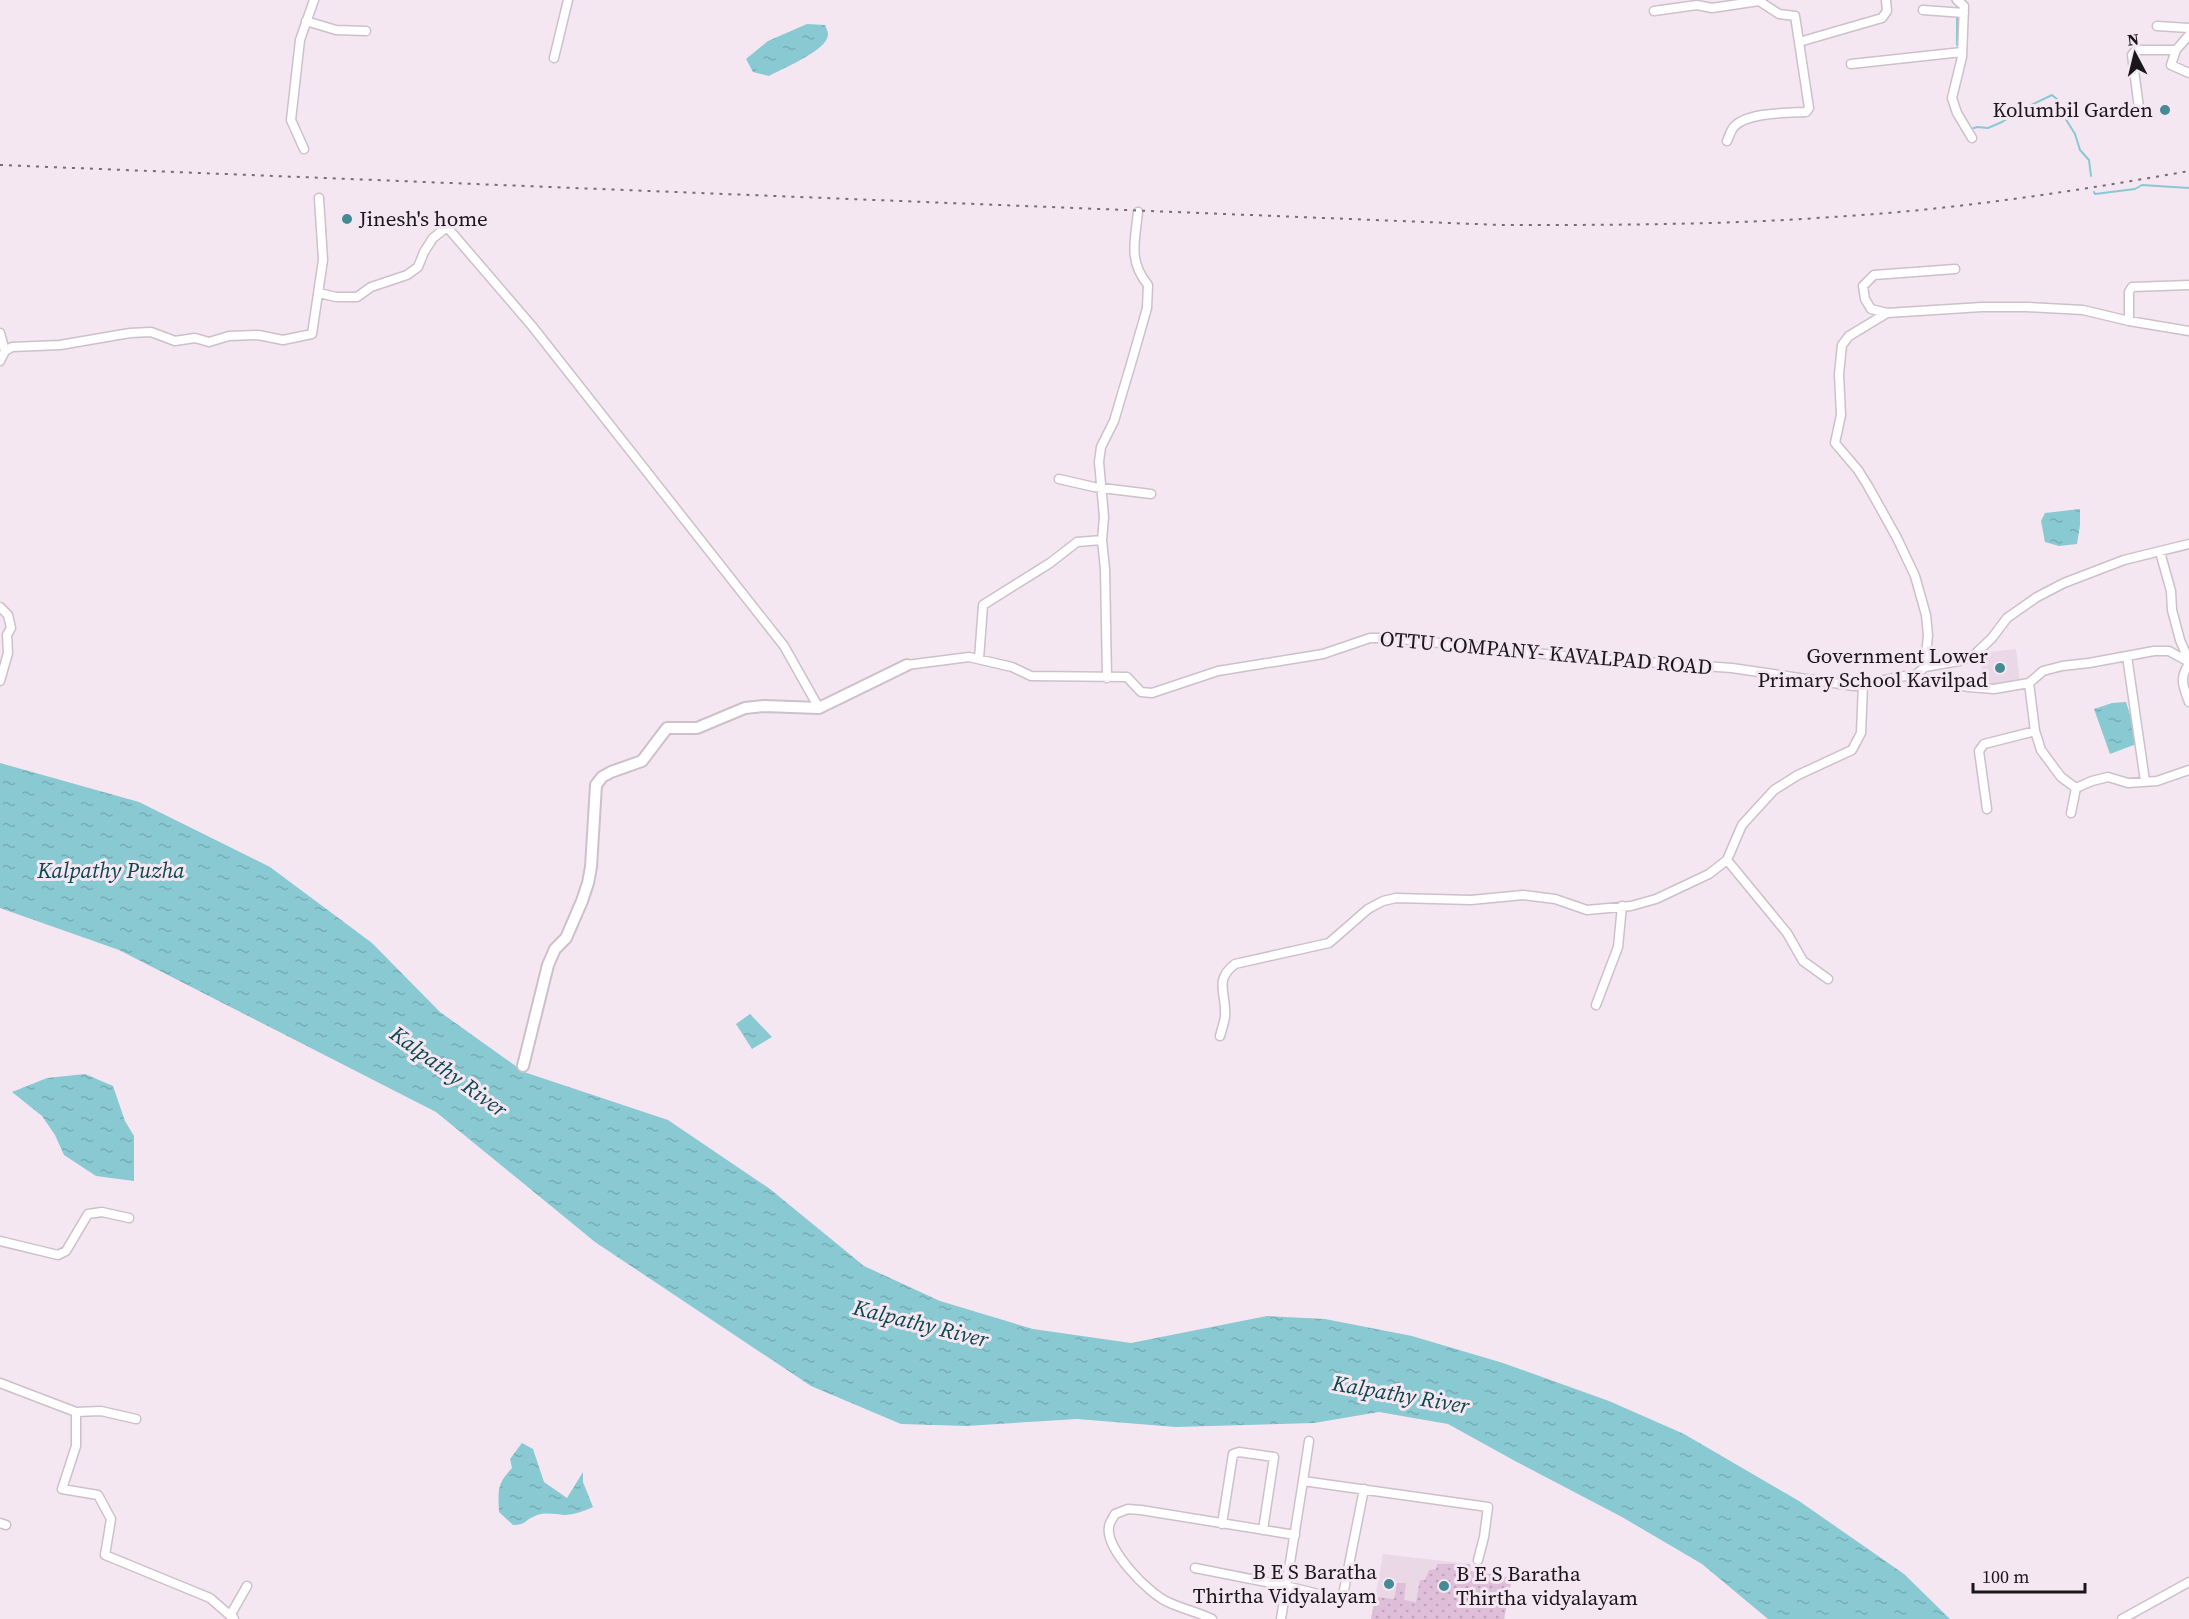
<svg xmlns="http://www.w3.org/2000/svg" width="2189" height="1619" font-family="'Source Serif 4',serif">
<style>
.built{fill:#ebd8e7}
.park{fill:url(#park-dots)}
.water{fill:url(#water-ripples)}
.lines{fill:none;stroke-linecap:round;stroke-linejoin:round}
.stream{stroke:#89c9d2;stroke-width:2}
.minor-casing{stroke:#cdc0ca;stroke-width:11}
.tertiary-casing{stroke:#cdc0ca;stroke-width:14}
.minor{stroke:#fff;stroke-width:8}
.tertiary{stroke:#fff;stroke-width:10}
.rail{stroke:#746d73;stroke-width:2;stroke-dasharray:3 6;stroke-linecap:butt}
.poi-dot{fill:#448b94;stroke:#f4e7f2;stroke-width:2}
.labels{text-anchor:middle;stroke-width:6;stroke-linejoin:round;paint-order:stroke}
.poi-label{font-size:21px;fill:#1a161a;stroke:#f4e7f2;text-anchor:end}
.street-label{font-size:21px;fill:#1a161a;stroke:#f4e7f2}
.water-label{font-size:22px;font-style:italic;fill:#0c474d;stroke:#f4e7f2}
</style>
<defs>
<pattern id="park-dots" width="8" height="8" patternUnits="userSpaceOnUse" patternTransform="scale(1.5)"><rect width="8" height="8" fill="#dfbed9"/><path d="M2 2h.1M6 6h.1" fill="none" stroke="#bfa3ba" stroke-width="1.8" stroke-linecap="round"/></pattern>
<pattern id="water-ripples" width="26" height="14" patternUnits="userSpaceOnUse" patternTransform="scale(1.5)"><rect width="26" height="14" fill="#89c9d2"/><path d="M2 4q2-2 4 0t4 0M15 11q2-2 4 0t4 0" fill="none" stroke="#76acb4"/></pattern>
</defs>
<rect width="100%" height="100%" fill="#f4e7f2"/>
<path class="built" d="M 2016,649 L 2020,682 L 1984,686 L 1980,653 Z
M 1383,1554 L 1470,1564 L 1471,1571 L 1512,1578 L 1504,1619 L 1371,1619 Z"/>
<path class="park" d="M 1437,1564 L 1470,1564 L 1471,1571 L 1512,1578 L 1504,1619 L 1371,1619 L 1375,1597 L 1394,1599 L 1397,1583 L 1406,1583 L 1404,1600 L 1416,1602 L 1420,1580 L 1425,1580 L 1429,1570 L 1436,1569 Z"/>
<path class="water" d="M 807,24 L 825,25 C 826,28 828,31 828,34 C 829,50 781,69 769,76 L 753,72 L 746,59 L 768,41 Z
M 2080,509 L 2080,525 L 2077,544 L 2059,546 L 2045,542 L 2041,521 L 2045,513 Z
M 2126,702 L 2139,743 L 2110,754 L 2094,709 L 2112,703 Z
M 0,763 L 139,802 L 270,867 L 372,943 L 440,1012 L 524,1072 L 668,1120 L 770,1189 L 864,1266 L 940,1301 L 1033,1329 L 1131,1343 L 1267,1316 L 1325,1319 L 1412,1336 L 1503,1363 L 1609,1401 L 1684,1434 L 1799,1501 L 1904,1574 L 1950,1619 L 1768,1619 L 1702,1564 L 1622,1517 L 1515,1461 L 1448,1424 L 1379,1412 L 1314,1423 L 1176,1427 L 1077,1419 L 966,1426 L 901,1424 L 811,1386 L 595,1242 L 436,1112 L 119,950 L 0,908 Z
M 750,1014 L 772,1037 L 752,1049 L 736,1024 Z
M 85,1074 L 113,1086 L 125,1121 L 134,1136 L 134,1181 L 96,1176 L 64,1155 L 55,1135 L 42,1116 L 12,1092 L 47,1078 Z
M 522,1443 L 533,1449 L 544,1482 L 567,1498 L 583,1472 L 583,1482 L 593,1507 C 584,1511 574,1515 564,1515 C 555,1514 543,1512 535,1516 C 525,1520 526,1525 513,1525 L 499,1512 C 498,1490 497,1484 512,1468 L 510,1459 Z"/>
<g class="lines">
<path class="stream" d="M 1952,0 L 1958,7 L 1957,10
M 1957,14 L 1957,45
M 1949,96 L 1957,61
M 1971,129 L 1977,127 L 1988,128 L 2002,122 L 2021,110 L 2052,95 L 2058,100 L 2062,113 L 2075,134 L 2080,150 L 2089,160 L 2091,176
M 2094,192 L 2095,194 L 2135,189 L 2142,185 L 2189,188"/>
<g class="minor-casing">
<path id="minor" d="M 1957,0 L 1964,6 L 1962,57 L 1952,98 L 1957,113 L 1972,138
M 1923,10 L 1964,13
M 1654,11 L 1697,5 L 1712,8 L 1759,1 L 1779,14 L 1795,16 L 1799,42 L 1882,18 L 1887,11 L 1886,0
M 306,21 L 336,30 L 366,31
M 2157,26 L 2189,28
M 2176,50 L 2171,65 L 2189,73
M 554,58 L 568,0
M 1851,64 L 1962,52
M 2139,108 L 2132,55 L 2136,50 L 2176,50 L 2189,35
M 1727,141 C 1729,137 1730,132 1733,128 C 1745,112 1787,113 1806,112 L 1809,108 L 1799,42
M 304,149 L 291,120 L 300,40 L 314,0
M 1955,269 L 1874,275 L 1863,286 L 1865,299 L 1871,309 L 1887,313 L 1982,307 L 2027,307 L 2083,310 L 2129,321 L 2189,331
M 319,293 L 336,297 L 357,297 L 371,287 L 407,275 L 418,267 L 424,252 L 433,238 L 447,227 L 532,326 L 784,646 L 819,708
M 1887,313 L 1849,336 L 1842,345 L 1839,374 L 1841,415 L 1835,443 L 1858,470 L 1868,486 L 1897,538 L 1915,576 L 1926,615 L 1928,635 L 1925,667
M 2129,321 L 2129,292 L 2132,287 L 2189,285
M 0,333 L 5,351
M 0,361 L 5,351 L 12,347 L 60,345 L 130,333 L 151,332 L 175,341 L 195,338 L 209,342 L 229,336 L 258,335 L 283,340 L 312,334 L 323,260 L 319,198
M 1059,479 L 1094,487 L 1151,494
M 1102,540 L 1105,569 L 1107,678
M 2160,552 L 2171,591 L 2172,610 L 2180,640 L 2189,661
M 0,607 L 8,615 L 11,628 L 7,635 L 8,653 L 0,681
M 2127,656 L 2145,781
M 979,659 L 983,605 L 1050,563 L 1077,542 L 1102,540 L 1104,517 L 1099,462 L 1101,447 L 1114,421 L 1133,357 L 1147,308 L 1148,285 C 1128,261 1135,241 1138,212
M 2189,664 C 2179,678 2183,686 2189,702
M 907,665 L 969,657 L 1012,667 L 1031,676 L 1127,677 L 1141,692 L 1152,693 L 1218,671 L 1323,654 L 1370,638 L 1391,638 L 1573,657 L 1732,668 L 1854,686 L 1905,676 L 1969,687 L 1994,689 L 2029,683 L 2043,671 L 2062,666 L 2089,663 L 2154,651 L 2169,651 L 2189,662
M 1913,677 L 1925,667 L 1959,661 L 1973,656 L 1992,638 L 2007,618 L 2037,597 L 2064,583 L 2124,560 L 2189,544
M 2029,683 L 2035,731
M 1987,809 L 1979,751 L 1984,744 L 2035,731 L 2041,750 L 2061,777 L 2076,788 L 2092,781 L 2108,777 L 2128,783 L 2157,781 L 2189,770
M 2071,813 L 2076,788
M 1727,860 L 1787,933 L 1803,961 L 1828,979
M 1596,1005 L 1618,947 L 1622,906
M 1220,1036 C 1222,1029 1224,1023 1225,1017 C 1227,993 1213,981 1235,964 L 1329,943 L 1368,909 L 1383,901 L 1396,898 L 1471,900 L 1523,895 L 1555,899 L 1587,910 L 1631,906 L 1656,899 L 1709,874 L 1727,860 L 1742,825 L 1774,790 L 1798,775 L 1852,750 L 1861,733 L 1863,685
M 0,1241 L 58,1255 L 66,1251 L 88,1214 L 102,1212 L 129,1218
M 0,1383 L 76,1412 L 76,1446 L 62,1489 L 98,1495 L 111,1519 L 105,1555 L 210,1598 L 234,1619
M 76,1412 L 101,1411 L 136,1419
M 1303,1481 L 1309,1441
M 0,1523 L 6,1525
M 1222,1524 L 1233,1454 L 1239,1452 L 1274,1457 L 1263,1530
M 1195,1568 L 1286,1586 L 1342,1600 L 1364,1489
M 233,1617 L 231,1614 L 247,1586
M 1212,1619 C 1198,1612 1182,1609 1168,1602 C 1149,1594 1105,1549 1109,1527 C 1109,1523 1113,1518 1115,1514 L 1128,1509 L 1141,1510 L 1295,1535
M 1281,1619 L 1303,1481 L 1488,1507 L 1484,1537 L 1478,1560
M 2122,1619 L 2189,1582"/>
</g>
<g class="tertiary-casing">
<path id="tertiary" d="M 523,1066 L 548,965 L 555,949 L 566,938 L 582,901 L 588,883 L 591,867 L 596,785 L 602,777 L 611,772 L 642,761 L 667,728 L 697,728 L 745,708 L 764,706 L 819,708 L 907,665"/>
</g>
<use href="#minor" class="minor"/>
<use href="#tertiary" class="tertiary"/>
<path class="rail" d="M 0,165 L 1500,225 C 1611,225 1721,225 1832,217 C 1952,210 2071,192 2189,171"/>
</g>
<g class="poi-dot">
<circle cx="2165" cy="110" r="6"/>
<circle cx="347" cy="219" r="6"/>
<circle cx="2000" cy="668" r="6"/>
<circle cx="1389" cy="1584" r="6"/>
<circle cx="1444" cy="1586" r="6"/>
</g>
<g class="labels">
<g class="poi-label">
<text x="2153" y="117">Kolumbil Garden</text>
<text x="359" y="226" text-anchor="start">Jinesh's home</text>
<text x="1988" y="663">Government Lower<tspan x="1988" dy="24">Primary School Kavilpad</tspan></text>
<text x="1377" y="1579">B E S Baratha<tspan x="1377" dy="24">Thirtha Vidyalayam</tspan></text>
<text x="1456" y="1581" text-anchor="start">B E S Baratha<tspan x="1456" dy="24">Thirtha vidyalayam</tspan></text>
</g>
<g class="street-label">
<text transform="translate(1546 653) rotate(5)" y="7">OTTU COMPANY- KAVALPAD ROAD</text>
</g>
<g class="water-label">
<text x="111" y="878">Kalpathy Puzha</text>
<text transform="translate(449 1071) rotate(36)" y="8">Kalpathy River</text>
<text transform="translate(921 1323) rotate(14)" y="8">Kalpathy River</text>
<text transform="translate(1401 1394) rotate(10)" y="8">Kalpathy River</text>
</g>
</g>
<g transform="translate(2135 54) rotate(353)" stroke="#f4e7f2" stroke-width="4.5" paint-order="stroke">
<path d="M0-4.5L10 22L0 15L-10 22Z" fill="#1a161a"/>
<text y="-9" font-size="16" font-weight="bold" text-anchor="middle" fill="#1a161a">N</text>
</g>
<path d="M1973 1583v9h112v-9" fill="none" stroke="#1a161a" stroke-width="3"/>
<text x="1982" y="1583" font-size="18" fill="#1a161a" stroke="#f4e7f2" stroke-width="4.5" paint-order="stroke">100 m</text>
</svg>
